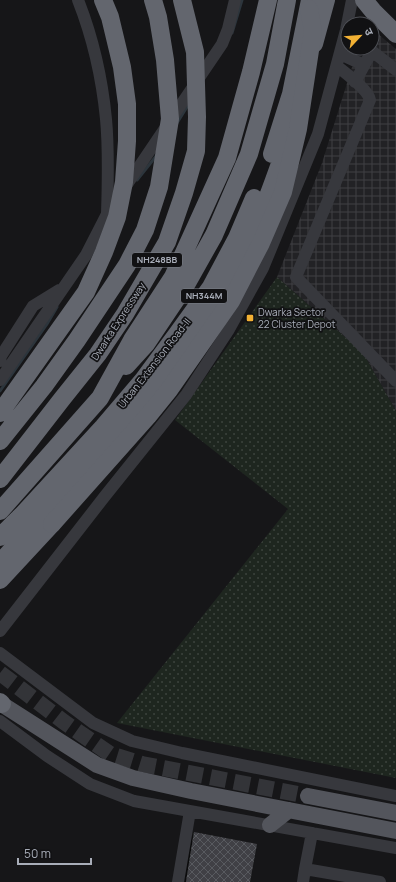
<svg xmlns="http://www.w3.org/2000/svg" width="396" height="882" font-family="Manrope,'Noto Sans Devanagari',sans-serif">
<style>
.industrial{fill:url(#industrial-grid)}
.grass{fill:url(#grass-dots)}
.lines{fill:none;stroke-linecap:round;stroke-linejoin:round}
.stream{stroke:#2c353c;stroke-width:3}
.building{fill:url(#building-cross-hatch);filter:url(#shadow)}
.major-tunnel{stroke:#333438;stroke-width:16;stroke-dasharray:16 8;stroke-linecap:butt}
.minor{stroke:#37383d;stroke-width:12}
.major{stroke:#53555c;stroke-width:16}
.highway{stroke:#63666e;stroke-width:18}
.highway-bridge{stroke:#63666e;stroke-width:18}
.poi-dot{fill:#f2b134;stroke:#111113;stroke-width:1.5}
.labels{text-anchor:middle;stroke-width:3.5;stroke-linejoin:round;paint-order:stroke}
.shield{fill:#111113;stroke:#7b7e86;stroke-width:1}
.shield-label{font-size:9px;font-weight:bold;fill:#a8adb8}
.poi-label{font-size:10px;fill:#a8adb8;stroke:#111113;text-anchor:start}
.street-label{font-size:10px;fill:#a8adb8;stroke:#111113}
</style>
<defs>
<pattern id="industrial-grid" width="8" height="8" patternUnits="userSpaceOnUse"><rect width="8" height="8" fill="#222225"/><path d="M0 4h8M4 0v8" fill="none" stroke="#3f3f43"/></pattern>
<pattern id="grass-dots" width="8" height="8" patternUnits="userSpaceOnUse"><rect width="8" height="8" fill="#1e261f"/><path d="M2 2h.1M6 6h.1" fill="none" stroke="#3c433d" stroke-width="1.8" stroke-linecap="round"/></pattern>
<pattern id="building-cross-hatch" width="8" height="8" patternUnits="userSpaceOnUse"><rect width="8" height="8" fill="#404145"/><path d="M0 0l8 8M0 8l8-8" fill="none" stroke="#595a5e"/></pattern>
<filter id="shadow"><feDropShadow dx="-3.5" dy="3.5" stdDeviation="2" flood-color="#0009"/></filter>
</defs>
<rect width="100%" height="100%" fill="#161618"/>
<path class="industrial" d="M 372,29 L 396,49 L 396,411 L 363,353 L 277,277 L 322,163 L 358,48 L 372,48 Z"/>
<path class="grass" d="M 277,277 L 363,353 L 396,411 L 396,778 L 117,723 L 288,509 L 175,420 Z"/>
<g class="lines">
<path class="stream" d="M 232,33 L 242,0
M 177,123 L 190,102
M 137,180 L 157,155
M 0,391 L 47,324 L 57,307"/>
</g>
<path class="building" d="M 194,832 L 257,844 L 250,882 L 186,882 Z"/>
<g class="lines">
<path class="major-tunnel" d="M 0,673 L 64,722 L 110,754 L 142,764 L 308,796"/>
<path class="minor" d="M 78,0 C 93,38 102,78 106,119 C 109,150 108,182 107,214
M 368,48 L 396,70
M 340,54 L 364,65
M 337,66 C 345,73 368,89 370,100 L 296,277 L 396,381
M 355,82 L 372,51
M 0,361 L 1,356 L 33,306 L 59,290
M 0,380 L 86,255 L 107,214 L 222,44 L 228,29 L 235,0
M 0,631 L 105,496 L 186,395 L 228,331 L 263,268 L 318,134 L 346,30 L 352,0
M 0,653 L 93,723 L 132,741 L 182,753 L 396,796
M 0,721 L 47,756 L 90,784 L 134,801 L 396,848
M 312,833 L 305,869 L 380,882
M 178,882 L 190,811
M 303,882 L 305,869"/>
<path class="major" d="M 0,703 L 97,765 L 133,778 L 191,791 L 396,831
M 308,796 L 396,813
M 270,825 L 289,810"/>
<path class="highway" d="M 364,0 L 373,11 L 396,34
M 314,44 L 326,0
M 272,154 L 291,94 L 310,0
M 126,366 L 146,344 L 187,283 L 214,235 L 249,154 L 275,64 L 287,0
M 0,511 L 100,398 L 132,340 L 173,277 L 227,158 L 251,72 L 268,0
M 0,537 L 23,514 L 103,427 L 143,380 L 177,334 L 211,287 L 237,238 L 254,198
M 0,563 C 51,506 105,452 153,392 C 180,358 207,318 229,280 C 255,236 272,187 289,138
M 0,580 L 52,524
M 0,702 L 2,704"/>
<path class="highway-bridge" d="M 0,413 L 86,292 L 104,252 L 117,217 L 124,182 L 127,141 L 127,104 L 122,67 L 110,17 L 103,0
M 0,441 L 44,386 L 77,340 L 127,265 L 145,230 L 159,187 L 170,119 L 165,60 L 158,17 L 153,0
M 0,479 L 62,399 L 98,354 L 125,314 L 167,242 L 184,193 L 196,151 L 197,117 L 195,52 L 182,0
M 52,524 L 148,416 L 169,390 L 231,301 L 261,243 L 283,192 L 298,129 L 313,31 L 309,9"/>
</g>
<rect class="poi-dot" x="246" y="314" width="8" height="8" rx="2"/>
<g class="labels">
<g class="shield">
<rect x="132" y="253" width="50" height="14" rx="3"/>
<rect x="181" y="289" width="46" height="14" rx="3"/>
</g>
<g class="shield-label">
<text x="157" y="263">NH248BB</text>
<text x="204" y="299">NH344M</text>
</g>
<g class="poi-label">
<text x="258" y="316">Dwarka Sector<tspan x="258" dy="12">22 Cluster Depot</tspan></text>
</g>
<g class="street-label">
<text transform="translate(118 321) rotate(-57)" y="4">Dwarka Expressway</text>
<text transform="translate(154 363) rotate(-52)" y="4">Urban Extension Road-II</text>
</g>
</g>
<g transform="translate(360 36) rotate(64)"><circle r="19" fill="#111113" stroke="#4d4f55"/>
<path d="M0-3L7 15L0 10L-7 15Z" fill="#f2b134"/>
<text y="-6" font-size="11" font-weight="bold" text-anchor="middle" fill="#a8adb8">उ</text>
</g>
<path d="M18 858v6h73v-6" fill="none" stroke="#a8adb8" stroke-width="2"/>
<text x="24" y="858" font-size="12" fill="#a8adb8" stroke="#111113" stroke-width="3" paint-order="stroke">50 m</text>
</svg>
